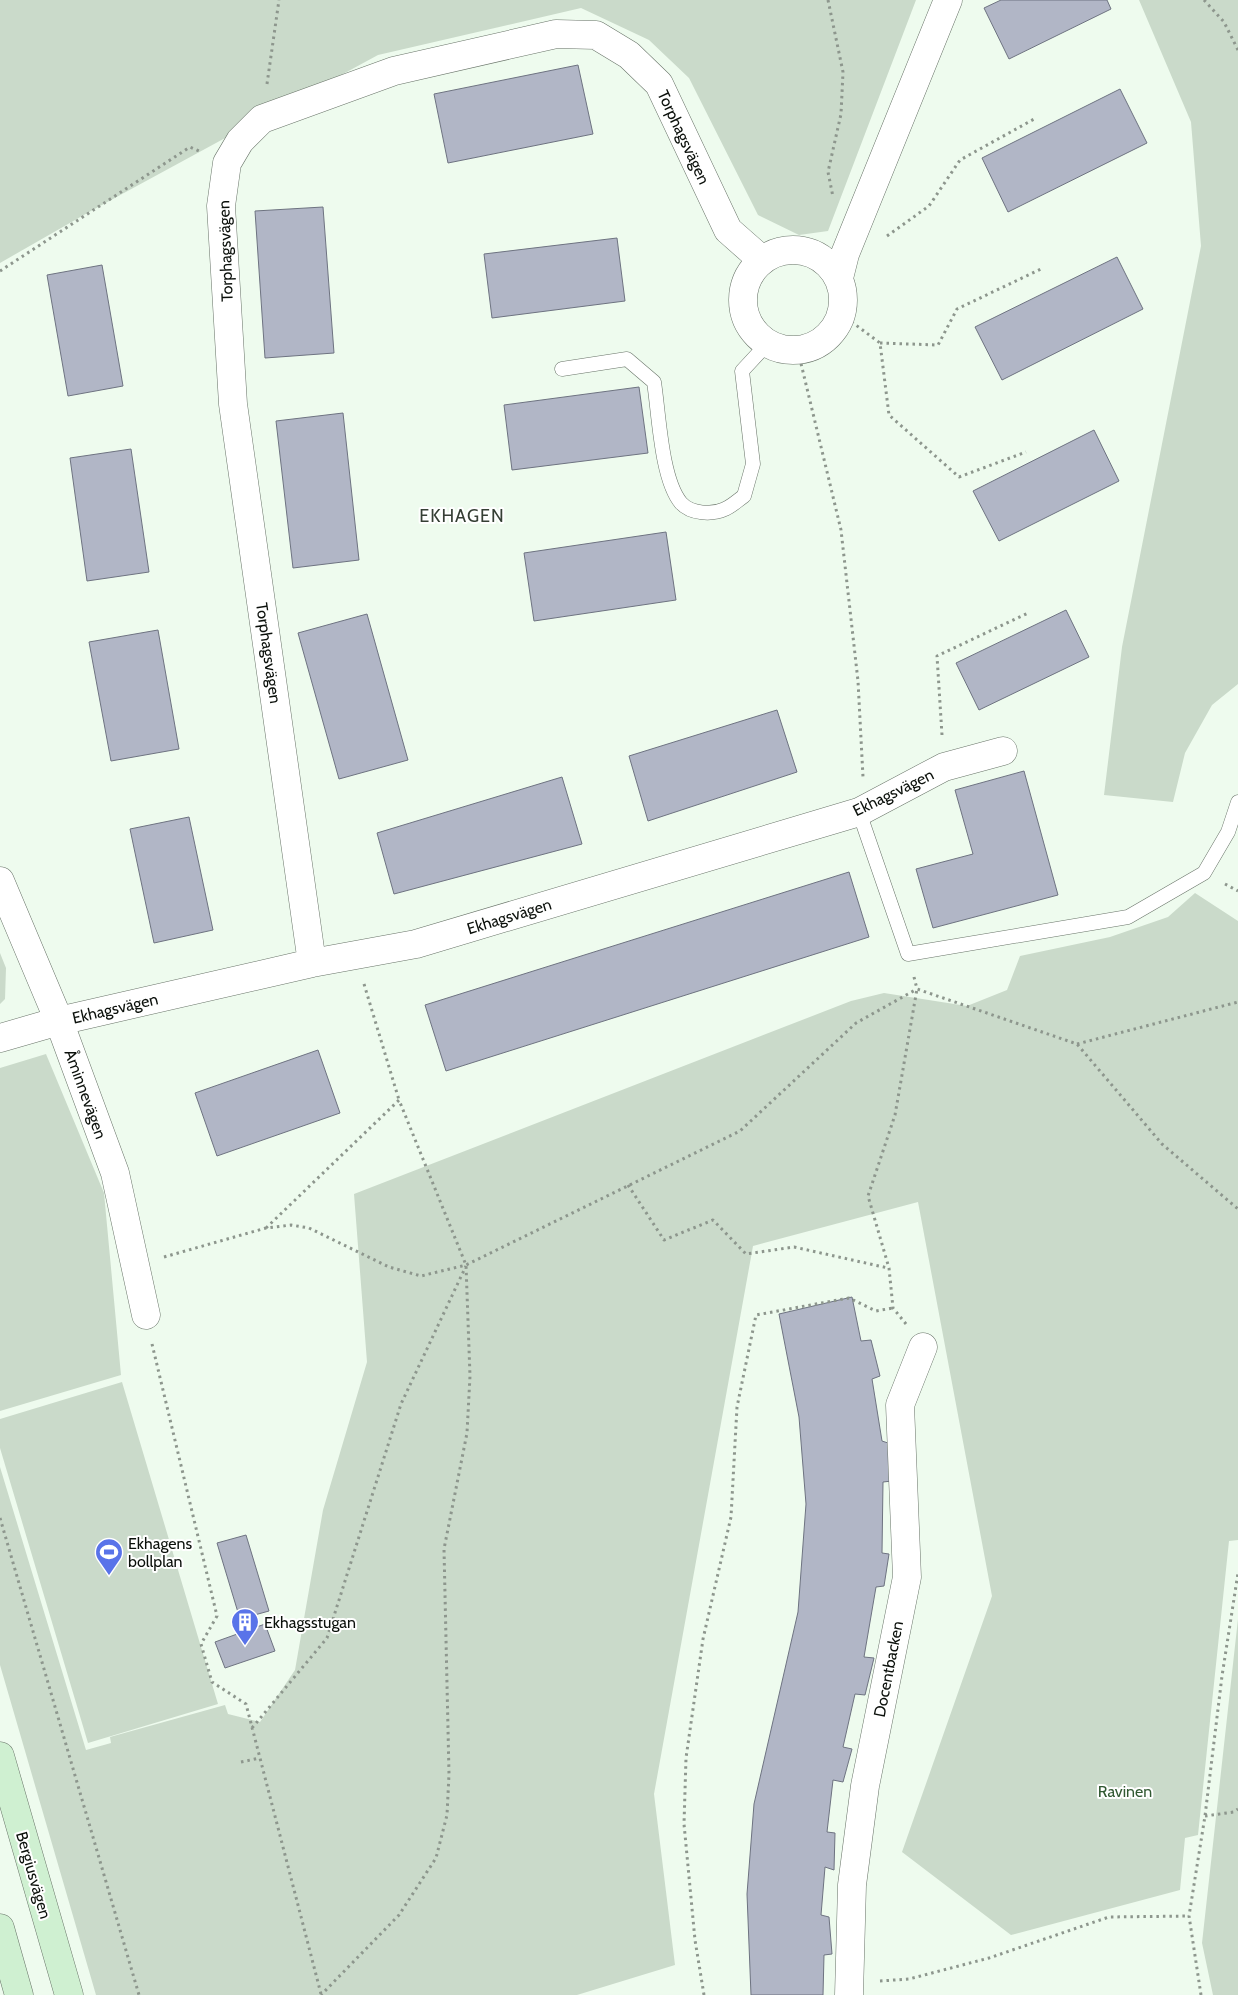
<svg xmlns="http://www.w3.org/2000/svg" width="1238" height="1995" font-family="Cabin,sans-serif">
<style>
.green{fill:#cadaca}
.building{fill:#b1b6c6;stroke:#6e7381}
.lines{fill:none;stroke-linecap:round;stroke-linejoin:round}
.lane-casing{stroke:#697469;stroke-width:15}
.street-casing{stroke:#697469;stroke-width:29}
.secondary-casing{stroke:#697469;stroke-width:29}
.path{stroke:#8d968d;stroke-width:3;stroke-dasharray:2.5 4;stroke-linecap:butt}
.lane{stroke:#fff;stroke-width:14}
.street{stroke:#fff;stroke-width:28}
.secondary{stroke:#cff0d1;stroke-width:28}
.labels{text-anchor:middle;stroke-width:4;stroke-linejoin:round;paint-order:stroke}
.street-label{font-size:16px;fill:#0b100b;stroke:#fff}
.poi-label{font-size:16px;fill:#0b100b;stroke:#fff;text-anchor:start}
.park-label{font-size:16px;fill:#315932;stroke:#fff}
.neighbourhood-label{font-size:18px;letter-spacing:1px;fill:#353f34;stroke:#fff}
</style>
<rect width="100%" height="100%" fill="#eefbee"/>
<path class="green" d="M 0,0 L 916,0 L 828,231 L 799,235 L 758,215 L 689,78 L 649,40 L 581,8 L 378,55 L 89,212 L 0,263 Z
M 1139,0 L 1238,0 L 1238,684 L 1212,705 L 1185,753 L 1173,802 L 1104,795 L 1122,647 L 1201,246 L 1191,122 Z
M 1195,893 L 1238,921 L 1238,1540 L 1229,1541 L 1198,1835 L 1185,1838 L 1180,1890 L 1011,1935 L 902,1852 L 992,1596 L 918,1202 L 753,1246 L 654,1794 L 675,1965 L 577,1995 L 96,1995 L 0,1665 L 0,1467 L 86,1750 L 111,1743 L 110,1737 L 225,1705 L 228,1714 L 260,1722 L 295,1670 L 323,1510 L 367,1362 L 354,1194 L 851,1001 L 884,993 L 967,1006 L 1007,990 L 1020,956 L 1110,937 L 1168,917 Z
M 0,953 L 6,968 L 5,999 L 0,1004 Z
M 46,1054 L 104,1193 L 121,1375 L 0,1411 L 0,1068 Z
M 122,1382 L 218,1704 L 88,1743 L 0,1448 L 0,1419 Z
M 1238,1619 L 1238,1995 L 1213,1995 L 1202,1943 Z"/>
<path class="building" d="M 1001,0 L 1107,0 L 1111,9 L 1009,59 L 984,8 Z
M 578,65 L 593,134 L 448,163 L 434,94 Z
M 1120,89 L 1147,143 L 1008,212 L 982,158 Z
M 323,207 L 334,353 L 265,358 L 255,211 Z
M 617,238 L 625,301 L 492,318 L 484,254 Z
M 1117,257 L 1143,309 L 1002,380 L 975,327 Z
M 102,265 L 123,386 L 68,396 L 47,275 Z
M 639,387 L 648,453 L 512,470 L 504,405 Z
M 343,413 L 359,560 L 293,568 L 276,421 Z
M 1094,430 L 1119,481 L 999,541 L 973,491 Z
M 131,449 L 149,572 L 87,581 L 70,458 Z
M 666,532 L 676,600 L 534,621 L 524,553 Z
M 1066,610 L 1089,657 L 979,710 L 956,663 Z
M 367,614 L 408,760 L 339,779 L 298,633 Z
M 158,630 L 179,749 L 111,761 L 89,642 Z
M 777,710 L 797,772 L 648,821 L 629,756 Z
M 1024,771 L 1058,895 L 933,928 L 916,869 L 973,854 L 955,790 Z
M 562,777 L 582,844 L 394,894 L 377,833 Z
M 189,817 L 213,930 L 154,943 L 130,829 Z
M 849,872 L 869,937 L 446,1071 L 425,1005 Z
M 318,1050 L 340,1113 L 217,1156 L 195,1093 Z
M 852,1297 L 861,1341 L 871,1340 L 880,1376 L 872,1379 L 882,1441 L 888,1443 L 892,1481 L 883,1482 L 882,1553 L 889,1554 L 884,1586 L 876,1587 L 864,1657 L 874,1658 L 865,1695 L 855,1694 L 843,1747 L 852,1749 L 843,1782 L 833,1780 L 827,1832 L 835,1833 L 834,1870 L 825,1867 L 821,1915 L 829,1917 L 832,1954 L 824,1955 L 823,1995 L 751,1995 L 747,1894 L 754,1804 L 798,1612 L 806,1504 L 799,1417 L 779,1314 Z
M 246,1535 L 269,1611 L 240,1619 L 217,1543 Z
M 265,1624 L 275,1651 L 225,1668 L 215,1642 Z"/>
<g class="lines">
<g class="lane-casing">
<path id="lane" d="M 562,369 L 627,359 L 654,382 C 659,414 661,479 681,503 C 691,514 712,515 725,509 C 732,506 738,500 744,496 L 753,464 L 742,371 L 767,344
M 859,812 L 908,954 L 1128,917 L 1204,873 L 1228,832 L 1238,802"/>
</g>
<g class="street-casing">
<path id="street" d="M743 300a50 50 0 1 1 100 0a50 50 0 1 1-100 0Z
M 839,278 L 845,254 L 948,0
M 0,881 L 59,1021 L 115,1173 L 146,1315
M 312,963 L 233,404 L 221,206 L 227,163 L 240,141 L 262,119 L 394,71 L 556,34 L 596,35 L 629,55 L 659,84 L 728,230 L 762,260
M 0,1038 L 59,1021 L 312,963 L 416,944 L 859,812 L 944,767 L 1003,751
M 849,1995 L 852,1885 L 865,1786 L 907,1577 L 900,1405 L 923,1347"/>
</g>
<g class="secondary-casing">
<path id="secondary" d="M 0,1756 L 69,1995
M 0,1928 L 19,1995"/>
</g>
<path class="path" d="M 828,0 L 843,72 L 841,114 L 828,172 L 833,197
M 1204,0 L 1224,22 L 1238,50
M 267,84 L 279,0
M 887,236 L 929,206 L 960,160 L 1036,118
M 0,271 L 190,147 L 199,151
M 841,314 L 880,343 L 889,415 L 959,477 L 1026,452
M 880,343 L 938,345 L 957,309 L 1041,269
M 798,351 L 841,530 L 858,681 L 863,777
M 942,735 L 937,656 L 1028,613
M 1225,884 L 1238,891
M 914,977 L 917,989 L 1077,1044 L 1162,1144 L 1238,1209
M 364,984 L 399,1100
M 1077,1044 L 1238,1002
M 628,1185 L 664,1240 L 713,1220 L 746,1254 L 794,1247 L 888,1268
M 266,1228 L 399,1100 L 466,1265 L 470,1376 L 467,1433 L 444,1549 L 449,1774 L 447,1815 L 436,1858 L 399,1915 L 321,1995
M 164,1257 L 266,1228 L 291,1225 L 309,1228 L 389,1267 L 421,1276 L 466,1265 L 740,1131 L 856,1023 L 917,989
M 906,1324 L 893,1308 L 889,1268 L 868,1196 L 895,1115 L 917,989
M 152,1344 L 217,1616 L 201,1644 L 212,1682 L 246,1704 L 321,1994
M 0,1518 L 139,1995
M 252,1728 L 327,1638 L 401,1404 L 466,1266
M 241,1762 L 260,1758
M 1205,1816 L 1234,1812 L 1238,1809
M 880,1981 L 909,1979 L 989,1958 L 1109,1917 L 1189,1916
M 704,1995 L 695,1940 L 684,1824 L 686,1758 L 703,1639 L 731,1517 L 737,1407 L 756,1315 L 849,1298 L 876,1311 L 893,1308
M 1201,1995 L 1189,1916 L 1205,1816 L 1222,1676 L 1238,1573"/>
<use href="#lane" class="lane"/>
<use href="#street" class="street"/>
<use href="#secondary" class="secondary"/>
</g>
<defs>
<g id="stadium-pin" transform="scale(1.4375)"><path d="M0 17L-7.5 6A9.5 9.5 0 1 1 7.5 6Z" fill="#5973e9" stroke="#fff"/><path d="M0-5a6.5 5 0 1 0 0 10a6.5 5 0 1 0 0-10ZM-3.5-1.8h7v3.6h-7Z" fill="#fff"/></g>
<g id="building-pin" transform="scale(1.4375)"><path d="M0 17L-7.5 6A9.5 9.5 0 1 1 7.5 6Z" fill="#5973e9" stroke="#fff"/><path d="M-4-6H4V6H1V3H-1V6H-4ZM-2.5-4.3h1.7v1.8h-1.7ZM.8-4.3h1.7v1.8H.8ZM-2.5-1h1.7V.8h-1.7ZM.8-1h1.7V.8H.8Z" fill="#fff"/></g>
</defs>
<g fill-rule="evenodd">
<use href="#stadium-pin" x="109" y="1552"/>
<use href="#building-pin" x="245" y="1622"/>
</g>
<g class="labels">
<g class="street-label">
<text transform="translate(684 137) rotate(65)" y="6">Torphagsvägen</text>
<text transform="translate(225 251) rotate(-92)" y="6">Torphagsvägen</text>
<text transform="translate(269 653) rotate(82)" y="6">Torphagsvägen</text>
<text transform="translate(893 792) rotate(-26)" y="6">Ekhagsvägen</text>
<text transform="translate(509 916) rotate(-17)" y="6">Ekhagsvägen</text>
<text transform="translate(115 1008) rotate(-13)" y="6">Ekhagsvägen</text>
<text transform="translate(86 1094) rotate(70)" y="6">Åminnevägen</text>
<text transform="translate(888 1669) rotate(-79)" y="6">Docentbacken</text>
<text transform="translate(34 1875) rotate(74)" y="6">Bergiusvägen</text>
</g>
<g class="poi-label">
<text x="128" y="1549">Ekhagens<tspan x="128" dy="18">bollplan</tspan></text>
<text x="264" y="1628">Ekhagsstugan</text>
</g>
<g class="park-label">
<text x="1125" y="1797">Ravinen</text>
</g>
<g class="neighbourhood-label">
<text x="462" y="522">EKHAGEN</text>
</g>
</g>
</svg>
